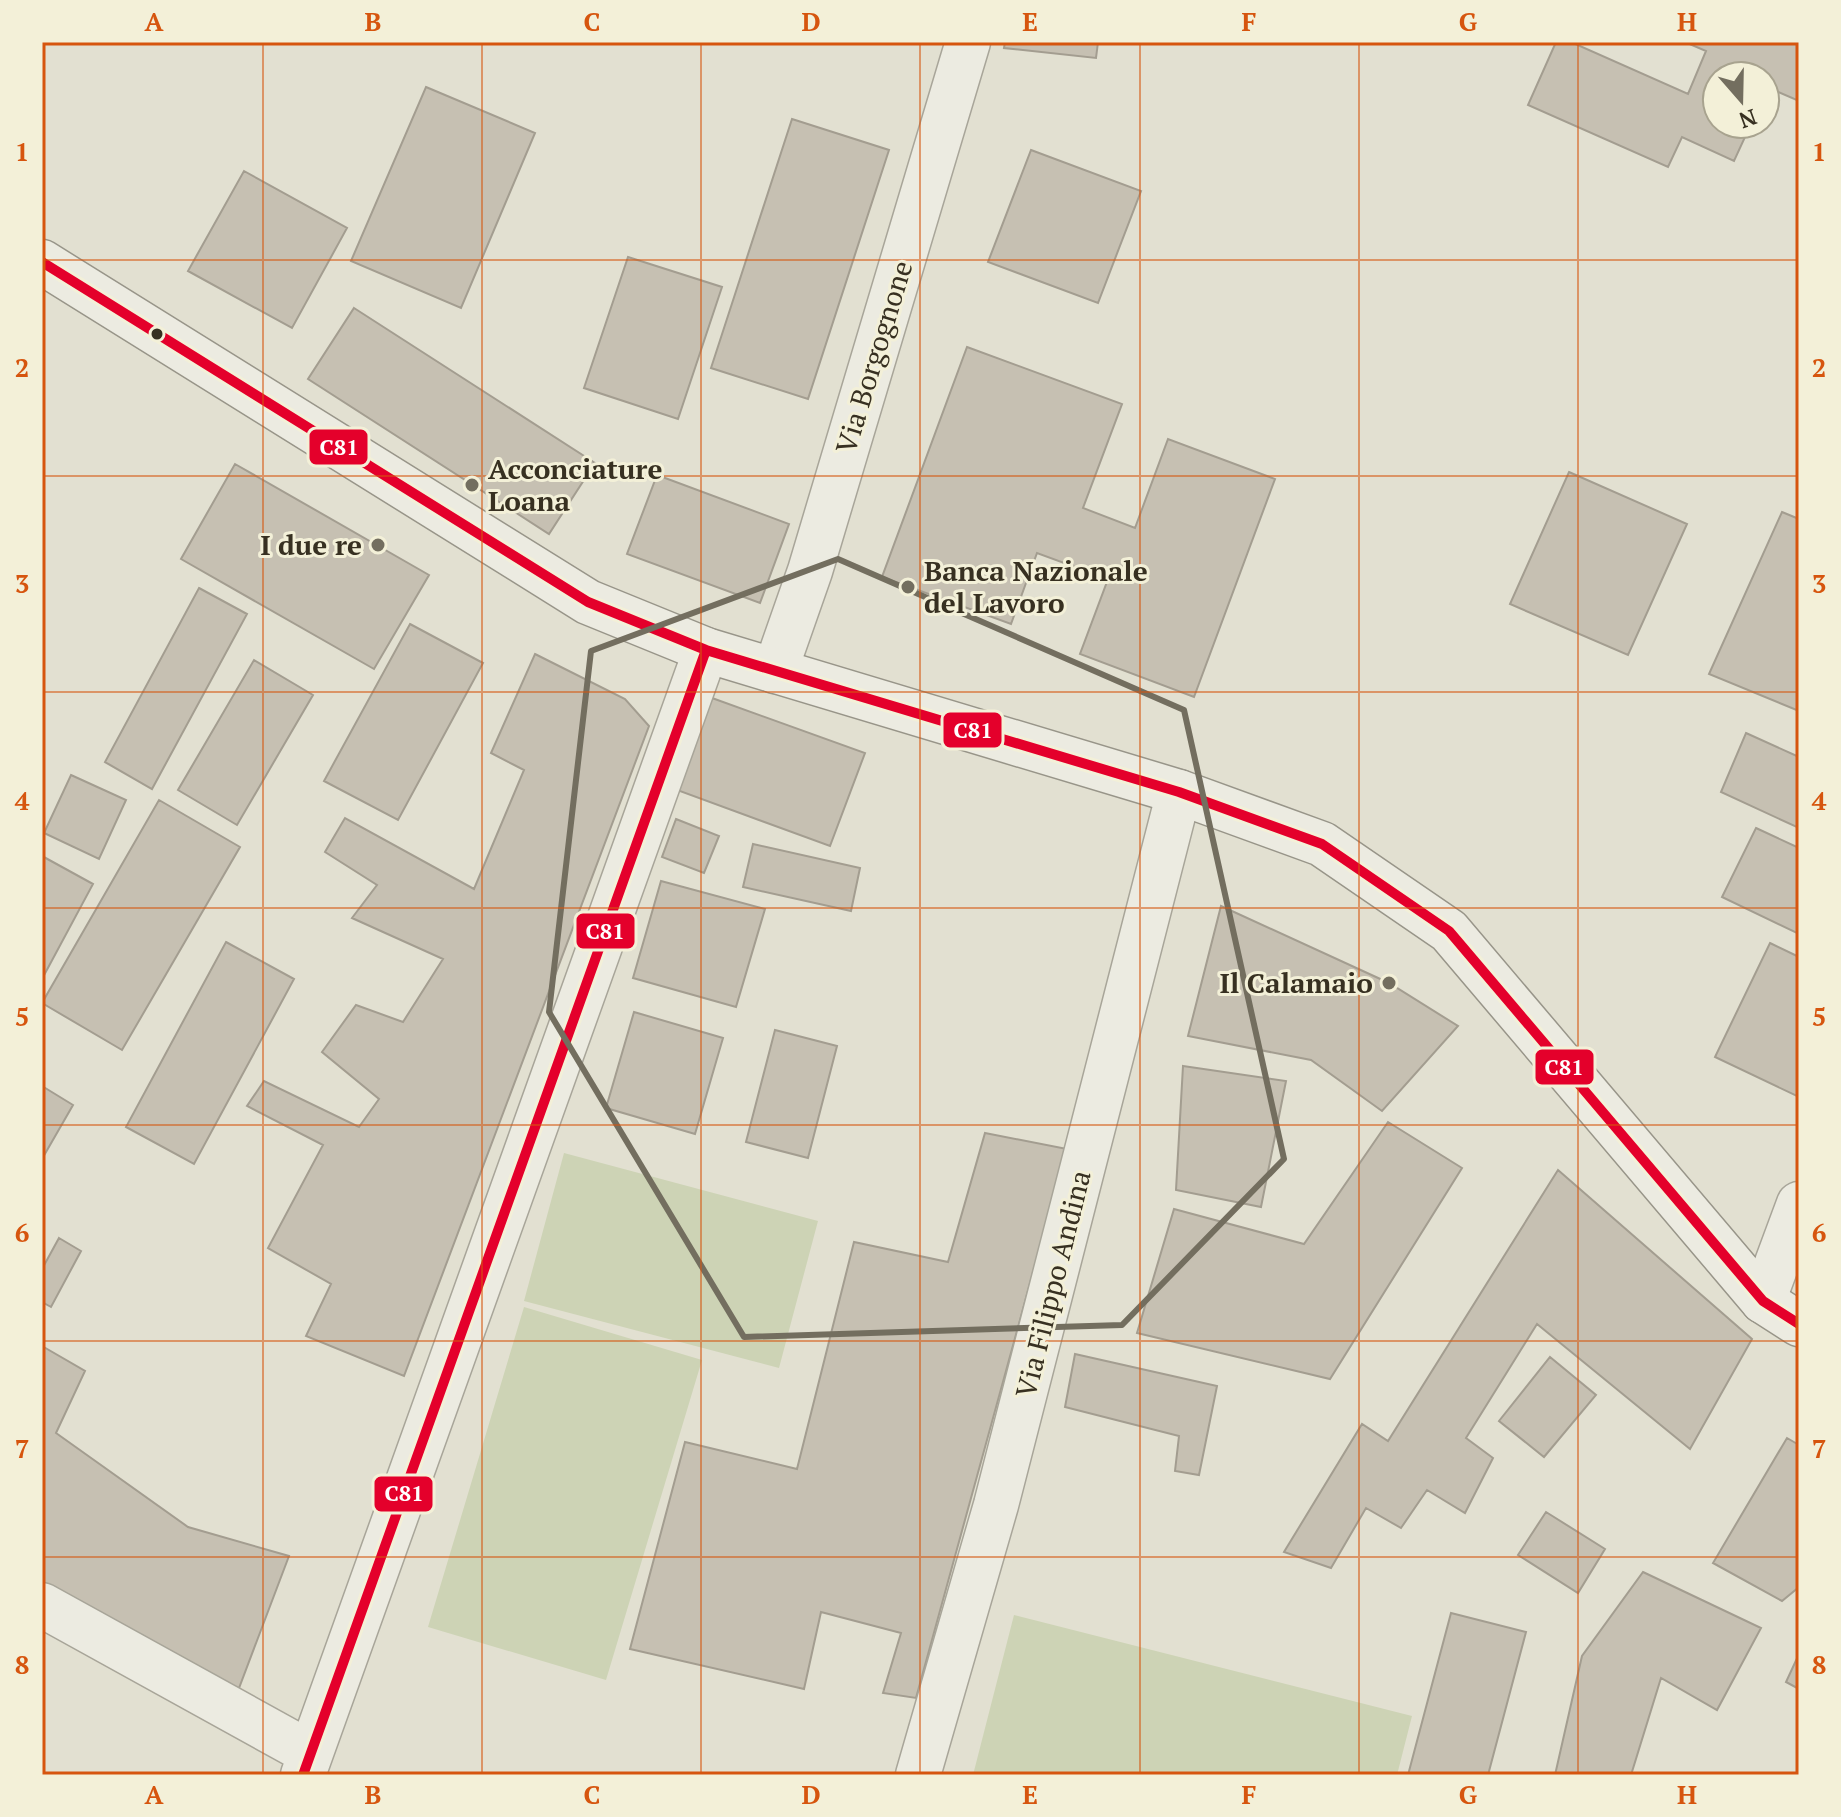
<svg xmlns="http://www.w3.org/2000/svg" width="1841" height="1817" font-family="'PT Serif',serif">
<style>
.green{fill:#cdd3b5}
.building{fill:#c6c0b2;stroke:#a39d90;stroke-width:2}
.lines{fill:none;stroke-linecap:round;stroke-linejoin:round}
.minor-casing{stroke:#a8a599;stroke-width:47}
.tertiary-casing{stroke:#a8a599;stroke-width:47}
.secondary-casing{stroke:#989589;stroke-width:47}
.minor{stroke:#ecebe1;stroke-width:44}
.tertiary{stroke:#ecebe1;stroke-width:44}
.secondary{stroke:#ecebe1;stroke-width:44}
.bus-1-casing{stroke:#f3f0d8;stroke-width:16}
.bus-1{stroke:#e4002b;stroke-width:10}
.marked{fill:none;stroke:#736e5f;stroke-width:6;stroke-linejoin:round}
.grid{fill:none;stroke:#d6550e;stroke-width:2;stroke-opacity:0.55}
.bus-dot{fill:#373021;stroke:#f3f0d8;stroke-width:3}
.poi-dot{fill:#736e5f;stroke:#f3f0d8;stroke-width:3}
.labels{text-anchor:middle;stroke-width:6;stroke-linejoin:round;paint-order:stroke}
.street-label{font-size:28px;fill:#373021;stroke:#f3f0d8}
.poi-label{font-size:28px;font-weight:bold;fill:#373021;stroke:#f3f0d8;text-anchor:start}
.line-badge{stroke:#f3f0d8;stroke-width:3}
.badge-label{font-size:22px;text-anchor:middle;font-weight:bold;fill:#fff}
.neatline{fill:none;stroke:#d6550e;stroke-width:3}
.grid-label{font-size:26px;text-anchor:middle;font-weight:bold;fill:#d6550e}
</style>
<rect width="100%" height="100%" fill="#e2e0d1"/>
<path class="green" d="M 564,1153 L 818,1221 L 779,1368 L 524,1301 Z
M 524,1307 L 702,1360 L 606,1680 L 428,1627 Z
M 1014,1615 L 1412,1716 L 1397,1775 L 973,1775 Z"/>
<path class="building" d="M 1005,42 L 1098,42 L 1096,58 L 1004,48 Z
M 1556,42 L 1571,42 L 1688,94 L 1706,51 L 1685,42 L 1799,42 L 1799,101 L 1767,87 L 1765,92 L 1765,76 L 1717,76 L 1717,124 L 1751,124 L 1734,161 L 1682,137 L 1668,167 L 1528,105 Z
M 426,87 L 535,133 L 461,308 L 351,261 Z
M 792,119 L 889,150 L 808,399 L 711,368 Z
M 1031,150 L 1141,191 L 1098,303 L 988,262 Z
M 244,171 L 347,228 L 292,328 L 188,271 Z
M 628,257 L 722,287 L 678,419 L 584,388 Z
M 354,308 L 595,463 L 549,534 L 308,379 Z
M 967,347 L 1122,404 L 1083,508 L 1135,528 L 1168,439 L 1275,479 L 1194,697 L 1080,654 L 1108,579 L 1037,553 L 1011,624 L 882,577 Z
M 235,464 L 429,575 L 374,669 L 181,559 Z
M 1569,472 L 1687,524 L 1628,655 L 1510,604 Z
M 657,475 L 789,524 L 760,603 L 627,554 Z
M 1782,512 L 1799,519 L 1799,711 L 1709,674 Z
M 199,588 L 247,614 L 152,789 L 105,762 Z
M 410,624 L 483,663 L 398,820 L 324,781 Z
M 535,654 L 625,699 L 649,726 L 404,1376 L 306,1336 L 331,1284 L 268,1248 L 323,1145 L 247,1106 L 264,1081 L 359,1127 L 379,1099 L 322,1052 L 356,1005 L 403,1022 L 443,959 L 352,918 L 377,885 L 325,852 L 345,818 L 474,889 L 524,770 L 491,753 Z
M 254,660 L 313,695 L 237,825 L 178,790 Z
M 712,698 L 865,753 L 830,846 L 677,790 Z
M 1746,733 L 1799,757 L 1799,828 L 1721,792 Z
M 71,775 L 126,800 L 99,859 L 44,833 Z
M 159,800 L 240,847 L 122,1050 L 42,1003 Z
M 676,819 L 719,836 L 704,873 L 662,857 Z
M 1756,828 L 1799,848 L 1799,934 L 1722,897 Z
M 753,844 L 860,868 L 851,911 L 743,887 Z
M 42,856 L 93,884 L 42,979 Z
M 661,881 L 765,909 L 736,1007 L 633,978 Z
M 1221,906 L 1389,983 L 1458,1026 L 1382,1111 L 1311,1060 L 1188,1036 Z
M 226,942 L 294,979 L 194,1164 L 126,1127 Z
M 1770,943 L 1799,957 L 1799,1097 L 1715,1057 Z
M 634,1012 L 723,1038 L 695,1134 L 606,1108 Z
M 775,1030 L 837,1046 L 808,1158 L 746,1142 Z
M 1183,1066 L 1286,1081 L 1261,1207 L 1176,1190 Z
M 42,1086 L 73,1105 L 42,1159 Z
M 1388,1122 L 1462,1168 L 1330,1379 L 1137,1333 L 1174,1209 L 1304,1244 Z
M 985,1133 L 1067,1149 L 916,1698 L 883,1693 L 901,1633 L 821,1612 L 804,1689 L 630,1649 L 685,1442 L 797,1469 L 854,1242 L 948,1262 Z
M 1558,1170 L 1752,1339 L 1690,1449 L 1537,1324 L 1466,1438 L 1493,1458 L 1465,1513 L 1427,1490 L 1401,1528 L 1366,1508 L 1331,1568 L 1284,1552 L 1362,1424 L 1388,1441 Z
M 59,1238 L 81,1251 L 51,1307 L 42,1302 L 42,1269 Z
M 42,1346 L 85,1371 L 56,1433 L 188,1527 L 289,1556 L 236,1696 L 42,1583 Z
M 1075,1354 L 1217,1386 L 1199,1475 L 1175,1471 L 1179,1436 L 1065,1407 Z
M 1550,1357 L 1596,1395 L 1544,1457 L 1499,1421 Z
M 1787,1438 L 1799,1445 L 1799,1587 L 1782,1601 L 1713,1563 Z
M 1546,1512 L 1605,1549 L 1578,1593 L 1518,1555 Z
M 1643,1572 L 1761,1628 L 1717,1710 L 1661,1678 L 1631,1775 L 1555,1775 L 1582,1656 Z
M 1451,1613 L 1526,1632 L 1488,1775 L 1408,1775 Z
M 1799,1654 L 1799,1689 L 1786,1682 Z"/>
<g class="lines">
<g class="minor-casing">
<path id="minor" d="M 1763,1301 L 1799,1204
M 42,1605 L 310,1753
M 303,1775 L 706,650
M 918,1775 L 996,1505 L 1179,792"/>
</g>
<g class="tertiary-casing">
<path id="tertiary" d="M 775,671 L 810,571 L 968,42"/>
</g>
<g class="secondary-casing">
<path id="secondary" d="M 42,262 L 588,602 L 706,650 L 1179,792 L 1322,844 L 1449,931 L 1763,1301 L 1799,1324"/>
</g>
<use href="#minor" class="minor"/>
<use href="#tertiary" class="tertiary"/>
<use href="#secondary" class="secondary"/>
<g class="bus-1-casing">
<path id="bus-1" d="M 42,262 L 588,602 L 706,650 L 1179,792 L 1322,844 L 1449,931 L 1763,1301 L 1799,1324
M 303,1775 L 706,650"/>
</g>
<use href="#bus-1" class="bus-1"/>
</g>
<path class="marked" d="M 838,559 L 1184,710 L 1284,1159 L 1122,1325 L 744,1337 L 549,1012 L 591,651 Z"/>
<path class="grid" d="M 263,42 L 263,1775M 482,42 L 482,1775M 701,42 L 701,1775M 920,42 L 920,1775M 1140,42 L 1140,1775M 1359,42 L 1359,1775M 1578,42 L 1578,1775M 42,260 L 1799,260M 42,476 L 1799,476M 42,692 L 1799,692M 42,908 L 1799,908M 42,1125 L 1799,1125M 42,1341 L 1799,1341M 42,1557 L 1799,1557"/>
<circle class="bus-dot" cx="157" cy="334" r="7"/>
<g class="poi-dot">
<circle cx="472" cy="485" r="8"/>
<circle cx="378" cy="545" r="8"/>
<circle cx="908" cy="587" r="8"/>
<circle cx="1389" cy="983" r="8"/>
</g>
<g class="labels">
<g class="street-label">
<text transform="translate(874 357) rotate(-73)" y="10">Via Borgognone</text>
<text transform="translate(1053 1284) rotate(-76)" y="10">Via Filippo Andina</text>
</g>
<g class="poi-label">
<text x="488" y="479">Acconciature<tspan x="488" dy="32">Loana</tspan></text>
<text x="362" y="555" text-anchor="end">I due re</text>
<text x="924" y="581">Banca Nazionale<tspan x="924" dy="32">del Lavoro</tspan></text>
<text x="1373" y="993" text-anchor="end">Il Calamaio</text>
</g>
</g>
<g class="line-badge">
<rect x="308" y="428" width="61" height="38" rx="8" fill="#e4002b"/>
<rect x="942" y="711" width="61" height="38" rx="8" fill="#e4002b"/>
<rect x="575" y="912" width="61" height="38" rx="8" fill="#e4002b"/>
<rect x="1534" y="1048" width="61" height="38" rx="8" fill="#e4002b"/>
<rect x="373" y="1475" width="61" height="38" rx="8" fill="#e4002b"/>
</g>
<g class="badge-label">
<text x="339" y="455">C81</text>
<text x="973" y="738">C81</text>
<text x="605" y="939">C81</text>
<text x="1564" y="1075">C81</text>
<text x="404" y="1501">C81</text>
</g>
<rect width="1841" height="1817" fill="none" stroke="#f3f0d8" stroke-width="88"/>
<g transform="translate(1741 100) rotate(160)"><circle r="38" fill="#f3f0d8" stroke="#a8a38f" stroke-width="2"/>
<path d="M0-6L14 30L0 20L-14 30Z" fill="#736e5f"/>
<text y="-12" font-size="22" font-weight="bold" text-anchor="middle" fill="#373021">N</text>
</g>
<rect x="44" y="44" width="1753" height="1729" class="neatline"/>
<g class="grid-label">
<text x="154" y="31">A</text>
<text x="373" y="31">B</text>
<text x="592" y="31">C</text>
<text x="811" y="31">D</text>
<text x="1030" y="31">E</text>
<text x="1249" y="31">F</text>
<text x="1468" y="31">G</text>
<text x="1687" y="31">H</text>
<text x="22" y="161">1</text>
<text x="1819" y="161">1</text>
<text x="22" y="377">2</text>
<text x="1819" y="377">2</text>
<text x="22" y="593">3</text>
<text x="1819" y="593">3</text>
<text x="22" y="810">4</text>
<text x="1819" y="810">4</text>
<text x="22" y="1026">5</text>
<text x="1819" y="1026">5</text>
<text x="22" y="1242">6</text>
<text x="1819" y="1242">6</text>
<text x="22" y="1458">7</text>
<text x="1819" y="1458">7</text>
<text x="22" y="1674">8</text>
<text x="1819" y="1674">8</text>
<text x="154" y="1804">A</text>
<text x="373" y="1804">B</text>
<text x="592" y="1804">C</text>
<text x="811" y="1804">D</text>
<text x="1030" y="1804">E</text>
<text x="1249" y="1804">F</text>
<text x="1468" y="1804">G</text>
<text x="1687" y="1804">H</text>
</g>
</svg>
